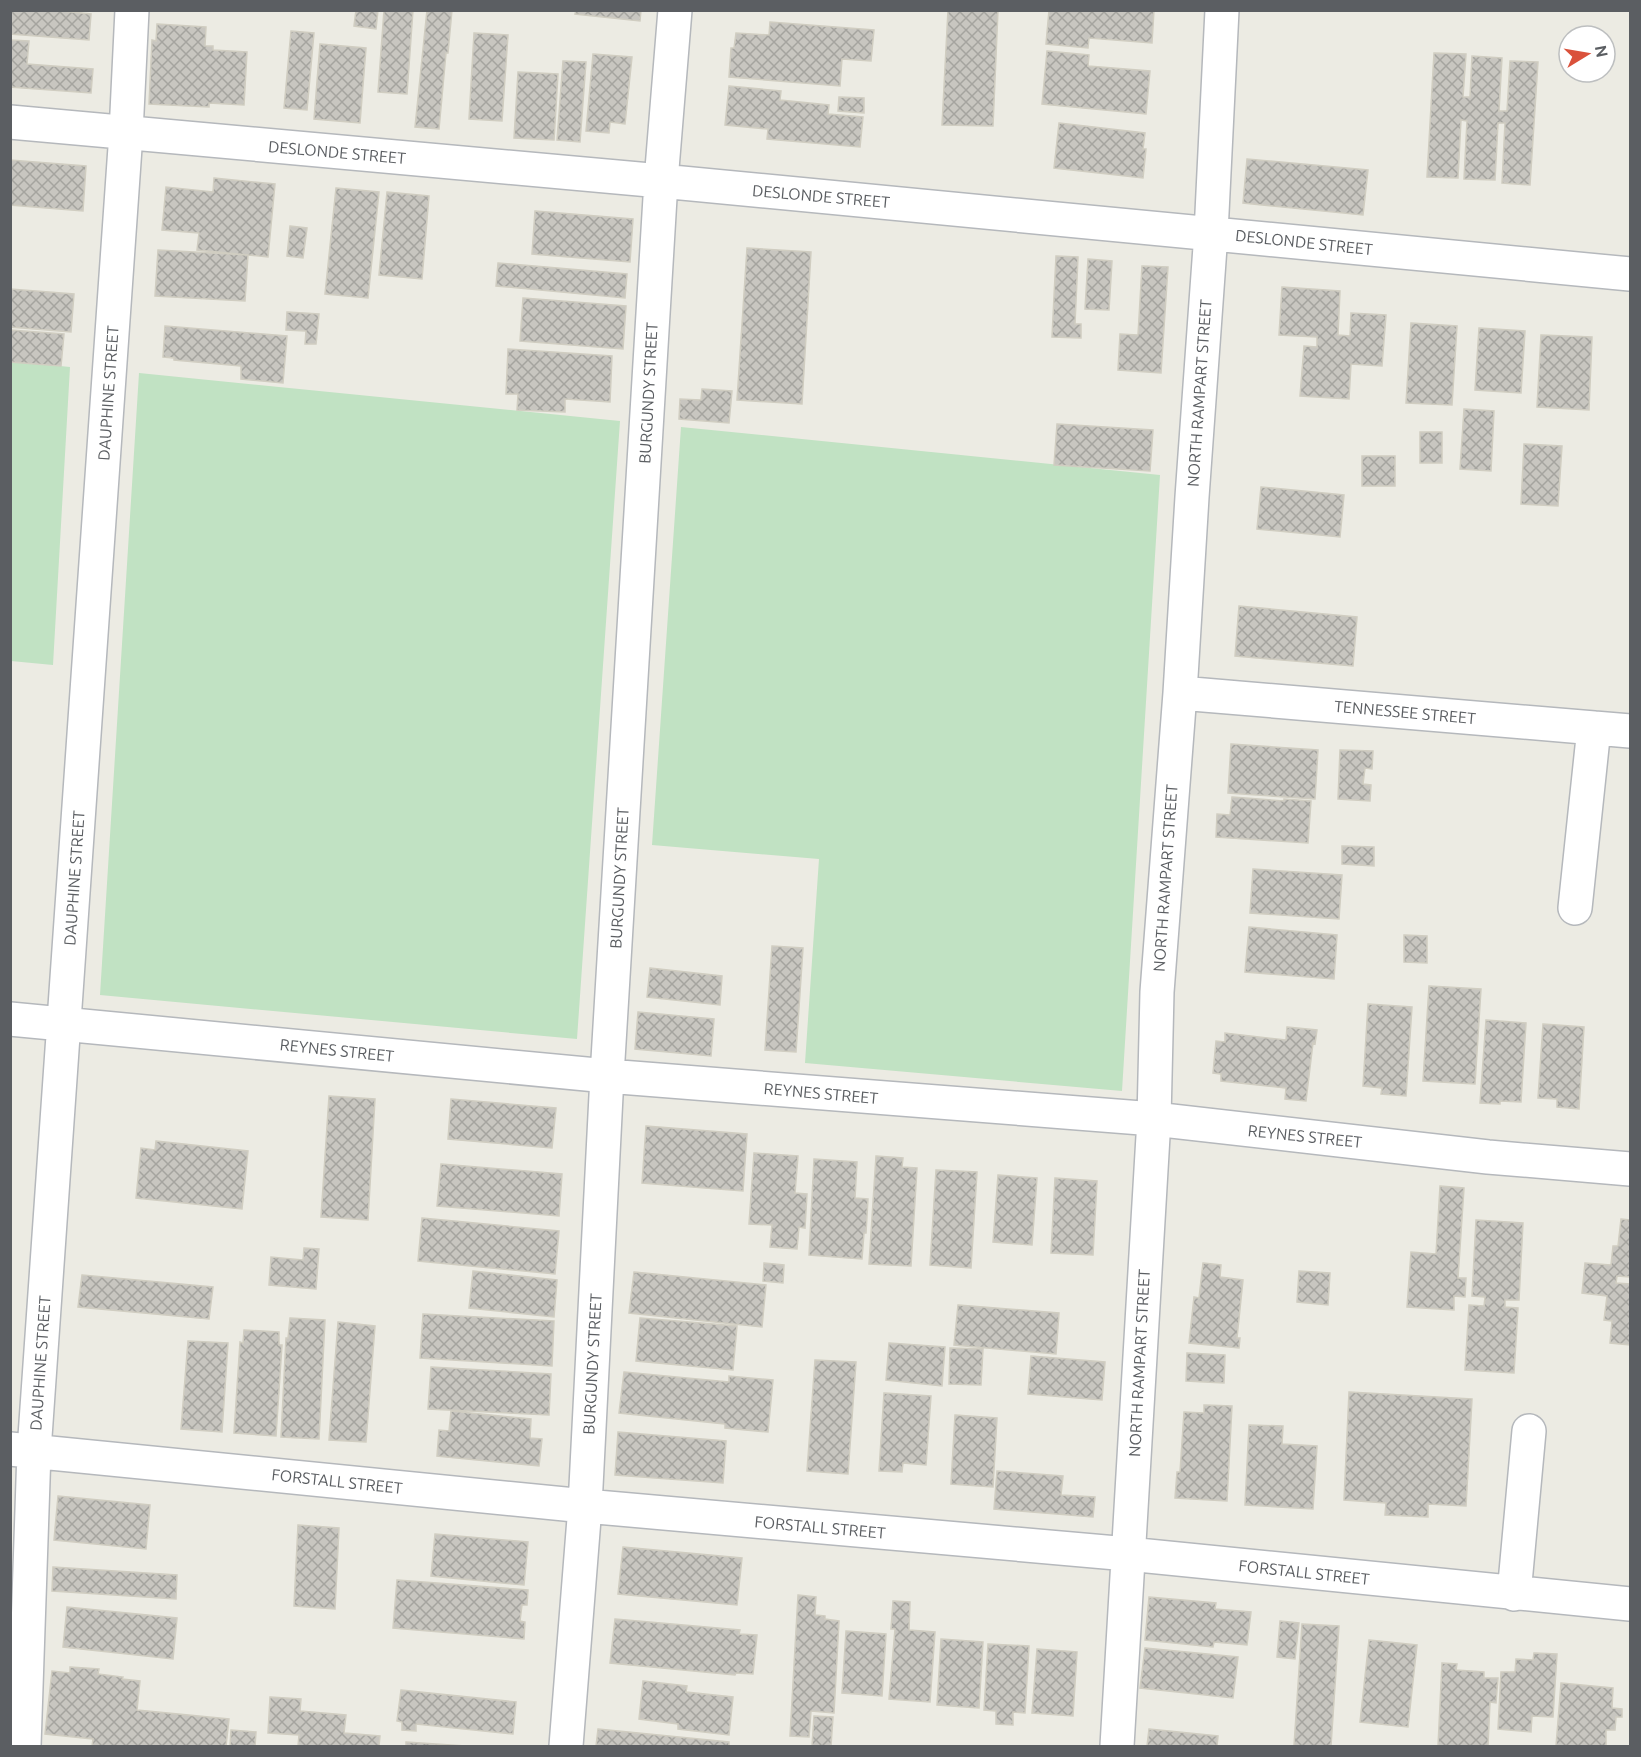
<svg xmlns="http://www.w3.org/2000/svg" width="1641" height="1757" font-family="Ubuntu,sans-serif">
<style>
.grass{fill:#c1e2c3}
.building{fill:url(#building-cross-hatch);stroke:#d0cdc1;stroke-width:1.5}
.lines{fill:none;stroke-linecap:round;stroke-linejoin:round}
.minor-casing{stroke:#b5b8bc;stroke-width:36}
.minor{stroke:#fff;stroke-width:33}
.labels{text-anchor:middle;stroke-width:4.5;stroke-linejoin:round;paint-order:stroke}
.street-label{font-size:16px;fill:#5b5e62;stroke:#fff}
</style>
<defs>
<pattern id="building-cross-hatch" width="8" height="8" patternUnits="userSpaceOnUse" patternTransform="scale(1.5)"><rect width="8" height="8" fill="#c8c6c0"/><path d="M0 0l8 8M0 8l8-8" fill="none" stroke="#a5a49f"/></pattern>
</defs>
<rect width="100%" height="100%" fill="#ecebe3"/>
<path class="grass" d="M 10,361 L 70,367 L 53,665 L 11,661 Z
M 139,373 L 620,421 L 577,1039 L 100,995 Z
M 681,427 L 1160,475 L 1122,1091 L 805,1063 L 819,859 L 652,845 Z"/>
<path class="building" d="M 10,10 L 52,10 L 91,14 L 89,40 L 10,34 Z
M 356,10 L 378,10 L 376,29 L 354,26 Z
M 384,10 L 413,10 L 407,94 L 378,92 Z
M 427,10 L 452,10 L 448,53 L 446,53 L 439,129 L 415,127 Z
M 576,10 L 641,10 L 640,21 L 575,14 Z
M 948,10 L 998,10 L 993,126 L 942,125 Z
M 1049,10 L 1154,10 L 1152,43 L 1089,38 L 1088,48 L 1046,44 Z
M 770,22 L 874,30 L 871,61 L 842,59 L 840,86 L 729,77 L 731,48 L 734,48 L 736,33 L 769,35 Z
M 157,24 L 206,27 L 205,46 L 213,46 L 213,50 L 247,52 L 244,105 L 209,103 L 209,107 L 149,104 L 152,40 L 156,41 Z
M 291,31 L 314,33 L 307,110 L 284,108 Z
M 474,33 L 508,35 L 502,121 L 469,119 Z
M 10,40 L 29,41 L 27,64 L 93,69 L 91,93 L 10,87 Z
M 320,44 L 366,48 L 360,123 L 314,119 Z
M 1047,51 L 1089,55 L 1088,66 L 1150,71 L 1146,114 L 1042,104 Z
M 1434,53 L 1466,54 L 1463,97 L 1470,97 L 1472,56 L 1502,58 L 1499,111 L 1507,111 L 1510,61 L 1538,62 L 1530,185 L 1502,183 L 1505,123 L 1498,123 L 1495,180 L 1464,179 L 1467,121 L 1461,120 L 1458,178 L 1427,177 Z
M 593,54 L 632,57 L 625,124 L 610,122 L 609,133 L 586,131 Z
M 563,61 L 586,62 L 580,142 L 557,140 Z
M 518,72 L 558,74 L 554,140 L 514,138 Z
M 729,86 L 781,91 L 780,100 L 829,105 L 828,114 L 863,117 L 860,147 L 767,139 L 768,129 L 725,125 Z
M 839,97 L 864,98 L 864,113 L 838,111 Z
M 1059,123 L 1145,133 L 1143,149 L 1146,149 L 1143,178 L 1054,168 Z
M 1247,159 L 1368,170 L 1363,215 L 1243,203 Z
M 10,160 L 86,166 L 83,211 L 10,205 Z
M 214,178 L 275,184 L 268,257 L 197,250 L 199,233 L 162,230 L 166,187 L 213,192 Z
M 336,188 L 379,192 L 368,298 L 325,294 Z
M 387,192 L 429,196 L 422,279 L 379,275 Z
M 535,211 L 633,219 L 630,262 L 532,254 Z
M 290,226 L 307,228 L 303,258 L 287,256 Z
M 747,248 L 811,252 L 802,404 L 737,400 Z
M 158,250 L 248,255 L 245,301 L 155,296 Z
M 1056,256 L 1078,257 L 1075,324 L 1081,324 L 1081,338 L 1052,337 Z
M 1088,259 L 1112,261 L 1109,310 L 1085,309 Z
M 498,263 L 627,274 L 625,298 L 496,286 Z
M 1142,266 L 1168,267 L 1161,373 L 1118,370 L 1120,334 L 1138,335 Z
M 1282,287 L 1340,291 L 1338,335 L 1350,336 L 1351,313 L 1386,315 L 1382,366 L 1351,364 L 1349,399 L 1300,396 L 1304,346 L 1317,347 L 1317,337 L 1279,335 Z
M 10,289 L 74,294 L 71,332 L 10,327 Z
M 523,298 L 626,306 L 623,349 L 520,341 Z
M 287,312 L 319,314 L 316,344 L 305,344 L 306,331 L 286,330 Z
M 1411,323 L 1457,326 L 1452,405 L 1406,403 Z
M 165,326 L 287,336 L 283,383 L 241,379 L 241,366 L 174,360 L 174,358 L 163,357 Z
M 1479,328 L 1525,331 L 1521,393 L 1475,390 Z
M 10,330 L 64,334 L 61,366 L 10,362 Z
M 1541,335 L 1592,337 L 1589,410 L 1537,407 Z
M 508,349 L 612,356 L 610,402 L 565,399 L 565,412 L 517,410 L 518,394 L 506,394 Z
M 702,389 L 732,391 L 729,423 L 679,419 L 680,399 L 701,400 Z
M 1464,409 L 1494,411 L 1491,471 L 1460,469 Z
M 1057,424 L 1153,430 L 1150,471 L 1054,465 Z
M 1420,432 L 1442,432 L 1442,463 L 1420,463 Z
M 1524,444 L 1562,446 L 1558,506 L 1521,504 Z
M 1362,456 L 1395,456 L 1395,486 L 1362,486 Z
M 1261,487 L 1344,495 L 1340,537 L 1257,529 Z
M 1239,606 L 1357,617 L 1353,666 L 1235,656 Z
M 1231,744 L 1318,750 L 1315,799 L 1228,793 Z
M 1340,750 L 1373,751 L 1372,769 L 1365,768 L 1363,784 L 1371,785 L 1370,801 L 1338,799 Z
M 1232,797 L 1284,801 L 1284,799 L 1311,801 L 1308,843 L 1216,837 L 1217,814 L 1230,815 Z
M 1342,846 L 1374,847 L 1374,866 L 1342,864 Z
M 1253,869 L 1342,875 L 1339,919 L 1250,913 Z
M 1249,927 L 1337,935 L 1334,979 L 1245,972 Z
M 1404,935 L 1427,936 L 1427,963 L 1404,962 Z
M 772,946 L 803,948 L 796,1052 L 765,1050 Z
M 650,968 L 722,976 L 720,1005 L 647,997 Z
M 1429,986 L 1481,989 L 1475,1084 L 1423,1081 Z
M 1368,1004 L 1412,1007 L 1406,1096 L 1381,1094 L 1382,1088 L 1363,1086 Z
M 638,1012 L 714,1019 L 711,1056 L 635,1049 Z
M 1486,1020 L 1526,1023 L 1521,1102 L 1500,1101 L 1500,1104 L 1480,1103 Z
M 1543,1024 L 1584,1027 L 1579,1109 L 1557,1107 L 1557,1099 L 1538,1098 Z
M 1287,1027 L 1317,1030 L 1315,1044 L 1313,1043 L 1306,1101 L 1285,1099 L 1286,1088 L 1221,1081 L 1221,1074 L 1213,1073 L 1216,1041 L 1225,1042 L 1225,1033 L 1286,1040 Z
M 329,1096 L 375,1099 L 368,1220 L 321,1217 Z
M 451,1099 L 556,1108 L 552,1148 L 448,1139 Z
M 646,1126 L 747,1134 L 743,1191 L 642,1183 Z
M 156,1141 L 248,1151 L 242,1209 L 136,1198 L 141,1148 L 155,1150 Z
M 754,1153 L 798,1156 L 795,1193 L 807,1194 L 805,1228 L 799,1227 L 797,1249 L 770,1247 L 772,1225 L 749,1224 Z
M 876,1156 L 903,1158 L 902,1167 L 917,1168 L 911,1266 L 869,1264 Z
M 814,1159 L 857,1162 L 855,1198 L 868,1199 L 866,1233 L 864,1233 L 862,1259 L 809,1255 Z
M 441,1164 L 562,1174 L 559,1216 L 437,1206 Z
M 936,1170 L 977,1172 L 971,1268 L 930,1265 Z
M 998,1175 L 1037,1178 L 1032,1245 L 993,1242 Z
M 1055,1178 L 1097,1181 L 1093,1255 L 1051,1253 Z
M 1440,1186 L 1464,1188 L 1458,1278 L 1466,1278 L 1465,1297 L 1454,1296 L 1454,1310 L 1407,1307 L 1411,1252 L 1436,1254 Z
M 422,1218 L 559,1231 L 555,1274 L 418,1261 Z
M 1621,1219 L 1630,1220 L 1630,1277 L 1617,1276 L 1616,1283 L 1630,1284 L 1630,1345 L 1610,1343 L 1612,1321 L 1604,1320 L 1607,1296 L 1582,1293 L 1585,1263 L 1611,1265 L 1613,1246 L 1618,1246 Z
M 1476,1220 L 1523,1223 L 1519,1300 L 1505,1300 L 1505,1307 L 1518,1308 L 1514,1373 L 1465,1370 L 1469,1305 L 1484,1306 L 1485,1297 L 1472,1296 Z
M 304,1248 L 319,1249 L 316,1289 L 269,1285 L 271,1257 L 303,1260 Z
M 764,1263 L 784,1265 L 783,1283 L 763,1281 Z
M 1203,1263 L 1221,1265 L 1220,1277 L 1243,1280 L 1237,1338 L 1240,1338 L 1239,1348 L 1189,1343 L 1194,1297 L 1199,1298 Z
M 473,1271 L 557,1280 L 554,1317 L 469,1308 Z
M 1299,1271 L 1330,1273 L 1328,1305 L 1297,1302 Z
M 634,1272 L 766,1285 L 762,1327 L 629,1313 Z
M 82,1275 L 213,1287 L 209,1319 L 78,1307 Z
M 958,1305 L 1059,1313 L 1056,1354 L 954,1345 Z
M 423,1314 L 554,1321 L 552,1366 L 420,1358 Z
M 290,1318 L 325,1320 L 319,1439 L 281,1437 L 286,1338 L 288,1338 Z
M 640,1318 L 737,1326 L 733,1370 L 636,1361 Z
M 338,1322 L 375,1326 L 366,1442 L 329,1440 Z
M 244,1330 L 279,1332 L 279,1345 L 282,1345 L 276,1436 L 234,1433 L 240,1342 L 243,1343 Z
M 188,1341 L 228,1343 L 222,1432 L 181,1429 Z
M 889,1343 L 945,1347 L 942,1386 L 886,1380 Z
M 950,1348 L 983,1349 L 981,1385 L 949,1384 Z
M 1187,1353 L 1225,1355 L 1224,1383 L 1186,1381 Z
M 1031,1356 L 1105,1362 L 1102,1400 L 1028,1394 Z
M 815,1360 L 856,1362 L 848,1474 L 807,1471 Z
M 431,1367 L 551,1374 L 549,1415 L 428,1409 Z
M 624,1372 L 729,1382 L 729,1376 L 773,1380 L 768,1432 L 725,1428 L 725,1424 L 619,1413 Z
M 1349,1392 L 1472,1399 L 1466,1506 L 1428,1504 L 1428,1517 L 1385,1515 L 1386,1503 L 1344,1500 Z
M 884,1393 L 931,1396 L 926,1465 L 903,1463 L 902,1472 L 879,1471 Z
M 1204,1405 L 1232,1406 L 1227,1501 L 1175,1498 L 1177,1472 L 1180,1472 L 1184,1412 L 1204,1413 Z
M 451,1411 L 531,1419 L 530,1438 L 542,1439 L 539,1466 L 437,1456 L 439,1430 L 449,1431 Z
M 955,1415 L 997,1418 L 993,1487 L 951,1484 Z
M 1249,1425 L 1283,1426 L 1282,1444 L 1317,1446 L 1313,1509 L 1245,1505 Z
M 618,1432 L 726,1441 L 723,1483 L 615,1475 Z
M 997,1471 L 1063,1476 L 1061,1495 L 1095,1497 L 1093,1517 L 994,1509 Z
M 58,1496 L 150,1505 L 146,1549 L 54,1540 Z
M 298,1525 L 339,1528 L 335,1609 L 294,1606 Z
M 435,1534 L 528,1542 L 524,1585 L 431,1576 Z
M 623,1547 L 742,1558 L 737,1605 L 618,1594 Z
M 53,1567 L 177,1575 L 176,1599 L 52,1591 Z
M 397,1580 L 528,1590 L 527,1605 L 522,1605 L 520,1621 L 525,1622 L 524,1639 L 393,1628 Z
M 798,1595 L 816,1597 L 815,1615 L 825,1616 L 825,1619 L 839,1621 L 834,1713 L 811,1711 L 809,1737 L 790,1736 Z
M 1149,1597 L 1216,1603 L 1215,1609 L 1251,1612 L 1247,1645 L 1214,1642 L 1213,1647 L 1145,1640 Z
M 893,1601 L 910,1602 L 909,1630 L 935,1632 L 930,1702 L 889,1699 L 895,1629 L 891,1629 Z
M 67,1607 L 177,1618 L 173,1659 L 63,1647 Z
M 615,1619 L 740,1630 L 739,1634 L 757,1635 L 753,1674 L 736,1673 L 735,1675 L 610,1663 Z
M 1280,1621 L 1299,1623 L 1295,1659 L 1277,1657 Z
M 1302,1624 L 1339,1626 L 1331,1746 L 1294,1746 Z
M 846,1631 L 886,1634 L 882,1696 L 842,1693 Z
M 941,1639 L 983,1642 L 979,1708 L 937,1705 Z
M 1369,1640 L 1417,1645 L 1408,1727 L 1360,1722 Z
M 988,1644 L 1029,1646 L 1025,1713 L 1013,1712 L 1013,1725 L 996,1724 L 996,1711 L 984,1710 Z
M 1145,1648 L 1238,1657 L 1233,1698 L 1140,1688 Z
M 1037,1649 L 1077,1652 L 1073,1716 L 1032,1713 Z
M 1534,1653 L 1557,1654 L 1553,1717 L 1532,1716 L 1531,1732 L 1498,1729 L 1501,1672 L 1515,1672 L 1516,1659 L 1533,1660 Z
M 1442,1663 L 1457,1664 L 1456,1670 L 1484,1672 L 1484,1678 L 1498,1678 L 1496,1703 L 1490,1702 L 1488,1746 L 1438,1746 Z
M 70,1667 L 99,1669 L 98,1674 L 123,1677 L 122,1679 L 140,1681 L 137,1710 L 229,1719 L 226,1746 L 92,1746 L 93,1739 L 45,1734 L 52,1671 L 70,1673 Z
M 643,1681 L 687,1686 L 686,1692 L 733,1697 L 729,1735 L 678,1729 L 678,1724 L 639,1719 Z
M 1561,1683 L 1613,1688 L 1612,1708 L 1622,1709 L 1622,1717 L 1616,1717 L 1615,1730 L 1606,1730 L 1606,1746 L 1556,1746 Z
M 401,1690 L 516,1702 L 513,1734 L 416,1724 L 416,1731 L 402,1730 L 402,1722 L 397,1721 Z
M 270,1697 L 301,1699 L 300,1711 L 346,1715 L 344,1733 L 380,1736 L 379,1746 L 298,1746 L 299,1735 L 268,1733 Z
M 814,1716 L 833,1717 L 831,1746 L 812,1746 Z
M 598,1729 L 729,1742 L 729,1746 L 596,1746 Z
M 1149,1729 L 1218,1736 L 1217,1746 L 1147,1746 Z
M 231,1730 L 256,1732 L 255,1746 L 230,1746 Z
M 406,1742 L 466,1746 L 406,1746 Z"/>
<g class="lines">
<g class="minor-casing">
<path id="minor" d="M 10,122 L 661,181 L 1630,274
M 1180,693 L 1630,731
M 1575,908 L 1594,728
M 10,1019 L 607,1076 L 1154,1119 L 1488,1157 L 1630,1169
M 10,1449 L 585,1506 L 1128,1554 L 1630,1604
M 1514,1594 L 1529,1431
M 24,1746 L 34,1451 L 126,133 L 132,10
M 566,1746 L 585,1506 L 607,1076 L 661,181 L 675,10
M 1117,1746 L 1154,1119 L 1157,992 L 1180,693 L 1192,497 L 1211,233 L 1222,10"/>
</g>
<use href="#minor" class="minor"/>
</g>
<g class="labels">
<g class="street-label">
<text transform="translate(337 152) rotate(5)" y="6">DESLONDE STREET</text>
<text transform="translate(821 196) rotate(5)" y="6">DESLONDE STREET</text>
<text transform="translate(1304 242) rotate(6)" y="6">DESLONDE STREET</text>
<text transform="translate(108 393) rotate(-86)" y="6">DAUPHINE STREET</text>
<text transform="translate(648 393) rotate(-87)" y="6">BURGUNDY STREET</text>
<text transform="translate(1199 393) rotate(-86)" y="6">NORTH RAMPART STREET</text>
<text transform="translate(1405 712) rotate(5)" y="6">TENNESSEE STREET</text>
<text transform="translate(74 878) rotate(-86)" y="6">DAUPHINE STREET</text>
<text transform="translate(619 878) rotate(-87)" y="6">BURGUNDY STREET</text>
<text transform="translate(1165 878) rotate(-86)" y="6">NORTH RAMPART STREET</text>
<text transform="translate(337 1050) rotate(6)" y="6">REYNES STREET</text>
<text transform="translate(821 1093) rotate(5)" y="6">REYNES STREET</text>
<text transform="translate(1305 1136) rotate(6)" y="6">REYNES STREET</text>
<text transform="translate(40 1363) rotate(-86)" y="6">DAUPHINE STREET</text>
<text transform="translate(1139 1363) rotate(-87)" y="6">NORTH RAMPART STREET</text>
<text transform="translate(592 1364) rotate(-87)" y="6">BURGUNDY STREET</text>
<text transform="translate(337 1481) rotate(6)" y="6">FORSTALL STREET</text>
<text transform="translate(820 1527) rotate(5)" y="6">FORSTALL STREET</text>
<text transform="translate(1304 1572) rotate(6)" y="6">FORSTALL STREET</text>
</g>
</g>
<rect width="1641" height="1757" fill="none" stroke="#5b5e62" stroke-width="24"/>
<g transform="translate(1587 54) rotate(79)"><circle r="28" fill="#ffffff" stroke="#bdbfc0" stroke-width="1.5"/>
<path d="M0-4.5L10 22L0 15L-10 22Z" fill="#da513b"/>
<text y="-9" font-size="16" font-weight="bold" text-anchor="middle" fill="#5b5e62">N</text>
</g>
</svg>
